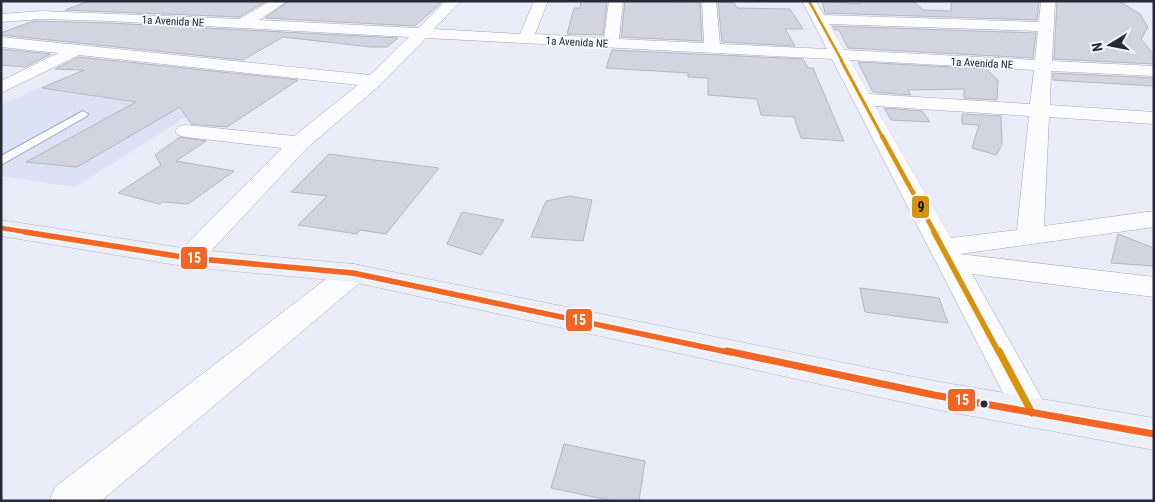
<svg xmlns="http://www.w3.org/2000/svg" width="1155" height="502" font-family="'Roboto Condensed',sans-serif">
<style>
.built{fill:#dce1f5}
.building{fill:#d2d5e1;stroke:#b4b7c3}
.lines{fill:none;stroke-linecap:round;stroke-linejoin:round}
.service-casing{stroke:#a3a6b1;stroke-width:2}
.minor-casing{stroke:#a3a6b1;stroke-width:1}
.primary-casing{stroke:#b1b6c5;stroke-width:1}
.service{fill:#fcfcfe;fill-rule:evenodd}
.minor{fill:#fcfcfe;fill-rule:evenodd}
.primary{fill:#eceff5;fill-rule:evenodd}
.bus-1-far4-casing{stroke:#f4f6fe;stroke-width:4.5}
.bus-1-far3-casing{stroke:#f4f6fe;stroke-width:5.5}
.bus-1-far2-casing{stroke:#f4f6fe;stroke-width:8}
.bus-1-far1-casing{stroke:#f4f6fe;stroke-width:9}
.bus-1-casing{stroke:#f4f6fe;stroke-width:11}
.bus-2-far2-casing{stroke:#f4f6fe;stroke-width:8}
.bus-2-far1-casing{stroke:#f4f6fe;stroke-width:9}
.bus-2-casing{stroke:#f4f6fe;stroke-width:11}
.bus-1-far4{stroke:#d89308;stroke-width:2.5}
.bus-1-far3{stroke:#d89308;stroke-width:3}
.bus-1-far2{stroke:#d89308;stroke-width:4.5}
.bus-1-far1{stroke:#d89308;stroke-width:5.5}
.bus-1{stroke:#d89308;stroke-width:7}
.bus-2-far2{stroke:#f26522;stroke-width:4.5}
.bus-2-far1{stroke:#f26522;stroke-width:5.5}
.bus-2{stroke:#f26522;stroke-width:7}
.bus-dot{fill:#262937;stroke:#f4f6fe;stroke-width:2}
.labels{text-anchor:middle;stroke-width:4;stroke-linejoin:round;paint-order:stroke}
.far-street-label{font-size:11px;fill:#262937;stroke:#f4f6fe}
.line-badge{stroke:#f4f6fe;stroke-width:2}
.badge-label{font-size:14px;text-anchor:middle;font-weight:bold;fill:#fff}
.pale-badge-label{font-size:14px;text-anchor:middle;font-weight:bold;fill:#111}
</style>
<rect width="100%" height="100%" fill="#e9ecf8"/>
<path class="built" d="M 65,76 L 224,93 L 75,187 L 1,176 L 1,105 Z"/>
<path class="building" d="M 89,1 L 266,1 L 240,17 L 65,10 Z
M 289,1 L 432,1 L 442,2 L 415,26 L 265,18 Z
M 581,1 L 607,1 L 603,35 L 567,34 L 574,8 L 580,8 Z
M 625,1 L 700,2 L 702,41 L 621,37 Z
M 822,1 L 860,4 L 858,1 L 913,1 L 923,10 L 951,11 L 951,1 L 1039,1 L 1037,20 L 825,13 Z
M 1057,1 L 1119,1 L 1140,14 L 1148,27 L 1141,39 L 1154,55 L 1154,64 L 1054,59 Z
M 718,2 L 734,3 L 737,8 L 790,9 L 803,29 L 785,29 L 795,46 L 722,42 Z
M 33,21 L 109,23 L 398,38 L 387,47 L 371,47 L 283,37 L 243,60 L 1,35 L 1,33 Z
M 832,26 L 1036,33 L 1033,58 L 848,48 L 839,30 L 835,30 Z
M 1,49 L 51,54 L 25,67 L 1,65 Z
M 612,50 L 803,59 L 808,68 L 813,68 L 844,141 L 801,138 L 794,117 L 761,115 L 757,99 L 708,95 L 708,78 L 688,77 L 688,73 L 606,68 Z
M 79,57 L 298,80 L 227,127 L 191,124 L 180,107 L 77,167 L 26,162 L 136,102 L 42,88 L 84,70 L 55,69 Z
M 858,62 L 986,69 L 998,80 L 997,100 L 964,98 L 964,89 L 908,90 L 911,95 L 873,92 Z
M 1053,73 L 1154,78 L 1154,86 L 1053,80 Z
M 884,108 L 922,111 L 930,122 L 891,120 Z
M 962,114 L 1001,116 L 1002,145 L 996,155 L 972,148 L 979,125 L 962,124 Z
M 180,137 L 206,141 L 176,161 L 234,171 L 188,204 L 163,202 L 159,204 L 118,193 L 161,165 L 155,155 Z
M 329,154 L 351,157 L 439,168 L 386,234 L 360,230 L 357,234 L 298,225 L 327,196 L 291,192 Z
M 570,196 L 592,200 L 583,241 L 531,237 L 546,201 Z
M 462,212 L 504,220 L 481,255 L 447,244 Z
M 1118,234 L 1154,248 L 1154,266 L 1111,263 Z
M 860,288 L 939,298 L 948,323 L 865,312 Z
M 564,444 L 645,461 L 639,501 L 613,501 L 551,488 Z"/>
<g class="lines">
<g class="service-casing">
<path id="service" d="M 83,111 L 88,114 L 87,116 L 1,165 L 1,156 Z"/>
</g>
<g class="minor-casing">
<path id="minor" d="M 270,1 L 287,1 L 259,20 L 418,28 L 446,1 L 461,1 L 434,29 L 520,34 L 534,1 L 548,1 L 535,34 L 604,38 L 609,1 L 623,1 L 619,39 L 704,43 L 702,1 L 716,1 L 720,44 L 827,49 L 802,1 L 816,1 L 824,15 L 1039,22 L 1041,1 L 1055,1 L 1052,61 L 1154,66 L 1154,76 L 1051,71 L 1050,105 L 1154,112 L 1154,124 L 1049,117 L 1044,226 L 1154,211 L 1154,227 L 960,254 L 1154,277 L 1154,297 L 972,274 L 1050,413 L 1045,424 L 1032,428 L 1019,424 L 832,59 L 426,38 L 380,85 L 307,148 L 199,264 L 189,267 L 179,264 L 175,258 L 179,252 L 282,148 L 185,137 L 178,135 L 175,131 L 178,127 L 185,125 L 294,136 L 358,85 L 79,55 L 1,93 L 1,81 L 58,53 L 1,47 L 1,37 L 370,75 L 409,37 L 109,21 L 41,19 L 1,22 L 1,14 L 41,11 L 240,19 ZM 829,24 L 1038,31 L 1035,60 L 844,50 ZM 850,60 L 1034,70 L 1030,104 L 869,94 ZM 875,106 L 1029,116 L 1017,230 L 951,238 Z
M 353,264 L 363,266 L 367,273 L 363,280 L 101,501 L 49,501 L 55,487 L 343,266 Z"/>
</g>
<g class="primary-casing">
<path id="primary" d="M 1,220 L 189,249 L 353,264 L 934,381 L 1154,418 L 1154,450 L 934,409 L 353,282 L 189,267 L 1,236 Z"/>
</g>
<use href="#service" class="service"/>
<use href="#minor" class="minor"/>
<use href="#primary" class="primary"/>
<g class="bus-1-far4-casing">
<path id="bus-1-far4" d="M 809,1 L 842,61"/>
</g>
<g class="bus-1-far3-casing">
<path id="bus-1-far3" d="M 841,60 L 883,138"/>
</g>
<g class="bus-1-far2-casing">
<path id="bus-1-far2" d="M 882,136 L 935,233"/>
</g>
<g class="bus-1-far1-casing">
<path id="bus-1-far1" d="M 934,232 L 999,353"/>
</g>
<g class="bus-1-casing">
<path id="bus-1" d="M 999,351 L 1032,413"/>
</g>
<g class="bus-2-far2-casing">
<path id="bus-2-far2" d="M 1,228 L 33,233"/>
</g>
<g class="bus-2-far1-casing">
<path id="bus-2-far1" d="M 25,232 L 189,258 L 353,273 L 732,353"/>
</g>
<g class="bus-2-casing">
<path id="bus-2" d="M 727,351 L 934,395 L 1154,434"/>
</g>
<use href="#bus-1-far4" class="bus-1-far4"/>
<use href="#bus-1-far3" class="bus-1-far3"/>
<use href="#bus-1-far2" class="bus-1-far2"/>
<use href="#bus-1-far1" class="bus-1-far1"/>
<use href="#bus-1" class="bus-1"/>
<use href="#bus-2-far2" class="bus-2-far2"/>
<use href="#bus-2-far1" class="bus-2-far1"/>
<use href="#bus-2" class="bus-2"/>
</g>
<circle class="bus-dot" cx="984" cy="404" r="4.5"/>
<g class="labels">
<g class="far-street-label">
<text transform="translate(173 21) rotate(3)" y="4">1a Avenida NE</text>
<text transform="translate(577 42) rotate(3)" y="4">1a Avenida NE</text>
<text transform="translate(982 63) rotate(3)" y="4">1a Avenida NE</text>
</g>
</g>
<g class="line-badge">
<rect x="911" y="195" width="19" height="24" rx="5" fill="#d89308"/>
<rect x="180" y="246" width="28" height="24" rx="5" fill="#f26522"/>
<rect x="565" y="308" width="28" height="24" rx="5" fill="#f26522"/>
<rect x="947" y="388" width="29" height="24" rx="5" fill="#f26522"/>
</g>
<g class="badge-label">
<text x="194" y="263">15</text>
<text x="579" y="325">15</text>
<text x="962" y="405">15</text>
</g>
<g class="pale-badge-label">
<text x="921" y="212">9</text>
</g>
<rect width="1155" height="502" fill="none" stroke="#262937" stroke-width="5"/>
<g transform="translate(1110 45) rotate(260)" stroke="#f4f6fe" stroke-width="4" paint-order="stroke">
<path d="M0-4L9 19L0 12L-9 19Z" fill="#262937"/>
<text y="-8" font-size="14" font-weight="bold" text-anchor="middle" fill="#262937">N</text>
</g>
</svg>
